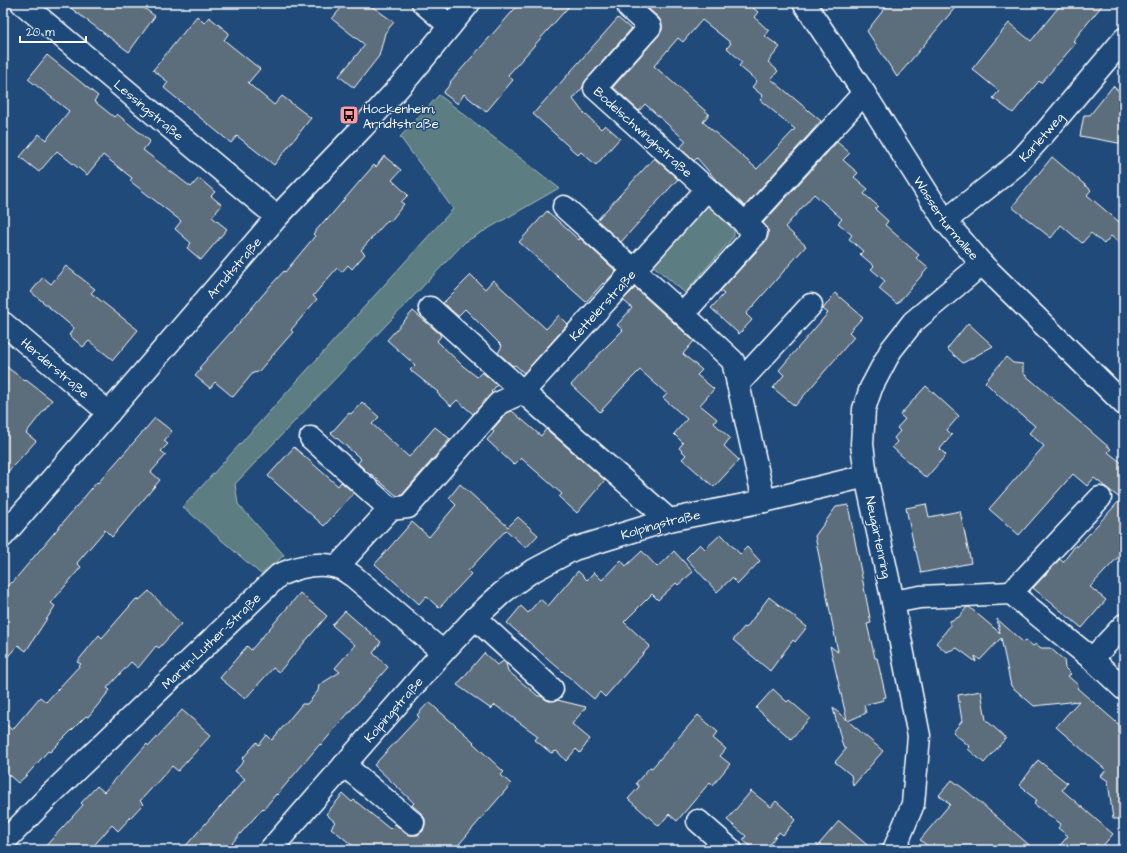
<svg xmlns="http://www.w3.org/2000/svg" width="1127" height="853" font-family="'Architects Daughter',sans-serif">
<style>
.green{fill:#5c7d81;stroke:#aebec0}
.building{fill:#5c6d7c;stroke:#fff;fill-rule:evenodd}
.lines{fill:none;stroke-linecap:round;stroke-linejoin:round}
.street-casing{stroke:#fff;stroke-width:25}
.street{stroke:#1f4a7a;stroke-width:22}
.labels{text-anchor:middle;stroke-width:3;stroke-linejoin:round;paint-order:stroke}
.poi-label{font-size:13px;fill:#fff;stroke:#1f4a7a;text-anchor:start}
.street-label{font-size:13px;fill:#fff;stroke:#1f4a7a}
</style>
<rect width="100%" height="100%" fill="#1f4a7a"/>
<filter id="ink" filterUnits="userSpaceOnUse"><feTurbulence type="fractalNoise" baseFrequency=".025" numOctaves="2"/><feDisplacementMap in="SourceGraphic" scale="8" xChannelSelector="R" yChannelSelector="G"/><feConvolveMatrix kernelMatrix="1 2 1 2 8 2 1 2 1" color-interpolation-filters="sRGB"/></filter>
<g filter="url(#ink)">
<path class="green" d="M 439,95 L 559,188 L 465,242 L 235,484 L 238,504 L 284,555 L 262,575 L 183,507 L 453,209 L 400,137 Z
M 704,198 L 734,223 L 734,236 L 685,293 L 649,262 Z"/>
<path class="building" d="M 64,3 L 137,3 L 155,16 L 129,52 Z
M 345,3 L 367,3 L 394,22 L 385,33 L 379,56 L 354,88 L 339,76 L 365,45 L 332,19 Z
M 520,3 L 572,3 L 508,75 L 513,80 L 486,112 L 464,94 L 458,104 L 443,93 L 451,83 L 450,82 Z
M 653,3 L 747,3 L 758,12 L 754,17 L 769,31 L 765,36 L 780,47 L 768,62 L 778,71 L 771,79 L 821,121 L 745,206 L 717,181 L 697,158 L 694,161 L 680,148 L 686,141 L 645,104 L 639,111 L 613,87 L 659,35 L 662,30 L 662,24 L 659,18 L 648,8 ZM 702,20 L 731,43 L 727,48 L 742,62 L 739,66 L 757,81 L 752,87 L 763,96 L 760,100 L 795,129 L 757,169 L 703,122 L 709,114 L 654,66 L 678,38 L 683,42 Z
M 889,3 L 959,3 L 897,77 L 867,31 Z
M 1062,3 L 1104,3 L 1073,41 L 1076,43 L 1041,83 L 1039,81 L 1013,113 L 993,98 L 999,91 L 972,69 L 1009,23 L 1031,41 Z
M 197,16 L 204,23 L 209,17 L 229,33 L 224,40 L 260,69 L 248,83 L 274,105 L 282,96 L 311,118 L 274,165 L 237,136 L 231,143 L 164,88 L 168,82 L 153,70 Z
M 618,18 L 631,29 L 632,28 L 586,80 L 583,87 L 573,99 L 582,111 L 601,129 L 605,125 L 620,138 L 596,165 L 581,152 L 578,155 L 533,114 Z
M 47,55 L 98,96 L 94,101 L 114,117 L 117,114 L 150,141 L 143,150 L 191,187 L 199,178 L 215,192 L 211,196 L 222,205 L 212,217 L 227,229 L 201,260 L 187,248 L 191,243 L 175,229 L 181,221 L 130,181 L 132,178 L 103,155 L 87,175 L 57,151 L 39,172 L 20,157 L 39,134 L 46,140 L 69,111 L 28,79 Z
M 1113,86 L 1124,96 L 1124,144 L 1080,136 L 1084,115 L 1090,115 Z
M 837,142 L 850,153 L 843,160 L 858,173 L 854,177 L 868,189 L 864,194 L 878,206 L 875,209 L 888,221 L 885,225 L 919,255 L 916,258 L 928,268 L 897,304 L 879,289 L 885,281 L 871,269 L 874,266 L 860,254 L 863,251 L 849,239 L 852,235 L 838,223 L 842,219 L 814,194 L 785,227 L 806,246 L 746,314 L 752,320 L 739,334 L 711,308 L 724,294 L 720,291 L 766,241 L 768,236 L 768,230 L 763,223 Z
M 384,156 L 401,170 L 392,180 L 408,195 L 401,202 L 404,204 L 390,222 L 388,220 L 361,250 L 365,254 L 352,269 L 348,265 L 342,272 L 337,268 L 313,296 L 317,299 L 291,330 L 293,332 L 258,372 L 253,373 L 233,397 L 215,382 L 210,388 L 195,376 L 201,369 L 199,368 L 240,322 L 271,285 L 284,271 L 285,272 L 315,236 L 313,234 L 326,219 L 327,220 L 360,181 L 374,165 L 376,167 Z
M 1052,157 L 1091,190 L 1087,195 L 1124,226 L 1124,247 L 1111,236 L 1104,244 L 1091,233 L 1082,243 L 1061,225 L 1051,238 L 1012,207 Z
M 654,158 L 678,179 L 621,242 L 597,220 Z
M 547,211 L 579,240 L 580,238 L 616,271 L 604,284 L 603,283 L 586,302 L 519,242 Z
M 66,266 L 95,289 L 91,293 L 138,330 L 113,360 L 89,341 L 83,347 L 69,335 L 74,328 L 31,292 L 43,277 L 51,284 Z
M 471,275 L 485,289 L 493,280 L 546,329 L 559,315 L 568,324 L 524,373 L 515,365 L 513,366 L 498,353 L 502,346 L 465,309 L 458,316 L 443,303 Z
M 635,288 L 694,341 L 683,354 L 702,370 L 697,375 L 714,389 L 700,405 L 717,419 L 714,423 L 730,438 L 724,446 L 739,460 L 714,487 L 682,459 L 686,455 L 679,448 L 683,443 L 674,434 L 687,419 L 663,398 L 667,394 L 640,370 L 622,388 L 600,412 L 571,385 L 603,350 L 623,330 L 617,325 L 632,308 L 623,300 Z
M 835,293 L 863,317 L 849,332 L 854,337 L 795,406 L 773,388 L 784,375 L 779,370 L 828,313 L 823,309 Z
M 413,311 L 440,334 L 440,335 L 441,336 L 437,341 L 463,366 L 477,377 L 482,372 L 497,385 L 491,392 L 492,393 L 473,414 L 457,400 L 451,406 L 437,393 L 438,392 L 410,370 L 415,365 L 387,340 Z
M 968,323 L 993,346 L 963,363 L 947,349 Z
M 1006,357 L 1013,363 L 1023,364 L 1023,373 L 1111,449 L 1108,452 L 1124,465 L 1124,551 L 1090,587 L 1106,600 L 1082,628 L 1033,588 L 1060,559 L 1063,562 L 1076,545 L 1077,547 L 1121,499 L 1094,478 L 1087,486 L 1073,474 L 1019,535 L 989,509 L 1044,446 L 1029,433 L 1035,426 L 999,396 L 985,382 Z
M 3,364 L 25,381 L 26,380 L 52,400 L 26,433 L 36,441 L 3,477 Z
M 926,386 L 959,416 L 947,430 L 952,435 L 940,449 L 946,455 L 926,478 L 892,447 L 897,442 L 894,438 L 900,431 L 897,428 L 905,419 L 900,415 Z
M 362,402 L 379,417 L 372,424 L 409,457 L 435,427 L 450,439 L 402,495 L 397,496 L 371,474 L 370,475 L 358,463 L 361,459 L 331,433 L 349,413 L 351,414 Z
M 512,411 L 541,436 L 546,429 L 605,480 L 577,513 L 559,497 L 562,494 L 521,458 L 514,465 L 487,440 L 494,432 L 492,430 L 507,413 Z
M 155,418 L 172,431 L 164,441 L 168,444 L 161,451 L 166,455 L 151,472 L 160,480 L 112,537 L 105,530 L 77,563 L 81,567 L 51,603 L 55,606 L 26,651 L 18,645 L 3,662 L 3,591 L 11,582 L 12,583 L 97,482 L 98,483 Z
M 294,447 L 338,486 L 341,482 L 354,493 L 324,526 L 268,476 Z
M 460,484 L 508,527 L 518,517 L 538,535 L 526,548 L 506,530 L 468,571 L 471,574 L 439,608 L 426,596 L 419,604 L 375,564 L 412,522 L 429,537 L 456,505 L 449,498 Z
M 926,504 L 929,517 L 960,511 L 971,563 L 921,573 L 916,551 L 915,551 L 906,508 Z
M 848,505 L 871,623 L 867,624 L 875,658 L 877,658 L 886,697 L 883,698 L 884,700 L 864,705 L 866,713 L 848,721 L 883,751 L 853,786 L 851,775 L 835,762 L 846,749 L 843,747 L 833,708 L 847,720 L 830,646 L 838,652 L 815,536 L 836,507 Z
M 721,534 L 740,554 L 747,547 L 760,561 L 738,584 L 732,578 L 717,592 L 686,558 L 700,544 L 705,549 Z
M 642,551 L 657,567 L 674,551 L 693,572 L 678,585 L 676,583 L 658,600 L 652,594 L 624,622 L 650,646 L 605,697 L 600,692 L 594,699 L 507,623 L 521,606 L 528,613 L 540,599 L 548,606 L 578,571 L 587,580 L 594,572 L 602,580 L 621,560 L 626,566 Z
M 149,591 L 181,624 L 159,648 L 156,646 L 138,668 L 131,662 L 107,688 L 110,690 L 88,717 L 86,716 L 50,752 L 48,751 L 26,776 L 18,783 L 3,770 L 3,722 L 12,730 L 40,697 L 46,702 L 81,664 L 77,662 L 99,635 L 102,638 L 136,599 L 139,600 Z
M 300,593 L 327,616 L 279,672 L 273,668 L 245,699 L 220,678 L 247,646 L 251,650 Z
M 769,597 L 807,627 L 795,642 L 793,640 L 770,671 L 733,640 L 744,627 L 746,628 Z
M 967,607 L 969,607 L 1000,633 L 997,619 L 1023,642 L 1026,640 L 1033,646 L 1036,644 L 1041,648 L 1050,648 L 1064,660 L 1065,668 L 1071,674 L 1068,676 L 1079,686 L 1077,688 L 1124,729 L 1124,819 L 1113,819 L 1108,781 L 1101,776 L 1106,770 L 1056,727 L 1079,701 L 1034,706 L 1011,686 L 1001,638 L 980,660 L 975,656 L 976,662 L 957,648 L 946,652 L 936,643 L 950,626 L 950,621 L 959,617 Z
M 345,611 L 381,642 L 373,653 L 388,667 L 321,745 L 320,744 L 277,795 L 276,794 L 264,809 L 263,808 L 226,850 L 182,850 L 245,779 L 235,771 L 244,761 L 242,759 L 257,742 L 259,745 L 267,735 L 272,740 L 302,704 L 307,704 L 318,691 L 319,685 L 340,672 L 335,668 L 355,645 L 332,625 Z
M 484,653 L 497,665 L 504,661 L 506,664 L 508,671 L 538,696 L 541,696 L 549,701 L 557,700 L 586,707 L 572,724 L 590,739 L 580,753 L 576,749 L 566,761 L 557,751 L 551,753 L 535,740 L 538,736 L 495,705 L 491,709 L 457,685 Z
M 773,689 L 787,702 L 789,700 L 810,718 L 791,739 L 756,708 Z
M 981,691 L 986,720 L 1006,738 L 984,763 L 968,749 L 970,747 L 953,732 L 962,721 L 958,695 Z
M 429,702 L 474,742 L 473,743 L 504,772 L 501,775 L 511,784 L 454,850 L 358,850 L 331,828 L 335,822 L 326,814 L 343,794 L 352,802 L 354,800 L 390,829 L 395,824 L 405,833 L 410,835 L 418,835 L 423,831 L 425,825 L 425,819 L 421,813 L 412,805 L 414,803 L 374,765 L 419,717 L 417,715 Z
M 182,710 L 211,735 L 178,771 L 172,766 L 140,801 L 143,804 L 118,831 L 112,825 L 90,850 L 42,850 L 83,805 L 81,803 L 97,786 L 104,792 L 147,744 L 149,746 Z
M 698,715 L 718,732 L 713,738 L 726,749 L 720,756 L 730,764 L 713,785 L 710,782 L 677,821 L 669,814 L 659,826 L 628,799 L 639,787 L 636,783 L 650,767 L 652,768 Z
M 1038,760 L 1067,783 L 1062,790 L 1113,834 L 1101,848 L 1096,844 L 1091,850 L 1056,850 L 1068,836 L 1058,828 L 1061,824 L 1034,804 L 1037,800 L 1025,791 L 1026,790 L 1020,785 Z
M 952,780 L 968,792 L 1035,850 L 933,850 L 920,840 L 950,804 L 939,795 Z
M 751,791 L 771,807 L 776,801 L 794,817 L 793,818 L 795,820 L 783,835 L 779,832 L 765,850 L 755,850 L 743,840 L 746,836 L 727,820 Z
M 839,821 L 873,850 L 814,850 Z"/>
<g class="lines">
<g class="street-casing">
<g id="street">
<path id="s1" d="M 22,3 L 277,217"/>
<path d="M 423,3 L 450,26"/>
<path id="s2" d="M 633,3 L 629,8 L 650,27 L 595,88 L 756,233 L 683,314 L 634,270 L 707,189"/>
<path id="s3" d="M 804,3 L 864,93 L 945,221 L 982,264 L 1124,404"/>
<path id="s4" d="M 945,221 L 1016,165 L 1043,135 L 1124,39"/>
<path d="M 745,224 L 864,93"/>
<path id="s5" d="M 430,308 L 523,392 L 634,270 L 564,207"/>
<path d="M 683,314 L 733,361 L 764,501"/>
<path id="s6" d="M 3,323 L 109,413"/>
<path d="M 738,384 L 811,305"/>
<path d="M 311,438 L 390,509"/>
<path id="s7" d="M 3,536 L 277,217 L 362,128 L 410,75 L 469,3"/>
<path d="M 337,567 L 390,509 L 408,507 L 499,403 L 523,392 L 669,520"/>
<path d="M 1011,593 L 1100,498"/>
<path d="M 893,602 L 920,597 L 1011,593 L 1092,659 L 1124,689"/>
<path d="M 475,618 L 552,689"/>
<path d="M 1092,659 L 1124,625"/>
<path d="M 344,765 L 413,823"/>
<path d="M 698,821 L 731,850"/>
<path id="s8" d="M 3,843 L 49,796 L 279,575 C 297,567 317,561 337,567 C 342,568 348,573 353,576 L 443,652"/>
<path id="s9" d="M 270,850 L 443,652 L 475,618 L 502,593 L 529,573 L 574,549 L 669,520 L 764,501 L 866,476"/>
<path d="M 894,850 L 913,804 L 919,736 L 893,602 L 866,476 L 862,444 L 864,409 L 871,388 L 891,350 L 913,322 L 982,264"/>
</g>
</g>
<use href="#street" class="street"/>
</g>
</g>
<defs>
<g id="bus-square" transform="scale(1)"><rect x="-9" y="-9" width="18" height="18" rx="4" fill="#ff9aa2" stroke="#1f4a7a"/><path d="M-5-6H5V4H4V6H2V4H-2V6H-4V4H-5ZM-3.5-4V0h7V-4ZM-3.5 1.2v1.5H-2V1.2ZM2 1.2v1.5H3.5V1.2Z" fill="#111"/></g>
</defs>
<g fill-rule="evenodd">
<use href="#bus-square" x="349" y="115"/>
</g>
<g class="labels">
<g class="poi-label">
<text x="363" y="113">Hockenheim,<tspan x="363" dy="15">Arndtstraße</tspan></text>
</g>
<g class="street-label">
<text dy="5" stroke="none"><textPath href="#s1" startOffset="166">Lessingstraße</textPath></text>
<text dy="5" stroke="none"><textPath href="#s2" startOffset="182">Bodelschwinghstraße</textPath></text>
<text dy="5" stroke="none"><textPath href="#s4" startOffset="128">Karletweg</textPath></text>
<text dy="5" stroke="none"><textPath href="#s3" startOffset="258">Wasserturmallee</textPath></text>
<text dy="5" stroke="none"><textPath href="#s7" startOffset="354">Arndtstraße</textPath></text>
<text dy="5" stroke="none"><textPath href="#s5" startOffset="243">Kettelerstraße</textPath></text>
<text dy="5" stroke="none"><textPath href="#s6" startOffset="69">Herderstraße</textPath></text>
<text dy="5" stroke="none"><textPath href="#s9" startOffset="521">Kolpingstraße</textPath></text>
<text transform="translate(879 537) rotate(78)" y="5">Neugärtenring</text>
<text dy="5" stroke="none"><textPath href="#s8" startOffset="290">Martin-Luther-Straße</textPath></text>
<text dy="5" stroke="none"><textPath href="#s9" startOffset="187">Kolpingstraße</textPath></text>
</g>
</g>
<rect width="1127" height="853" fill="none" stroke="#1f4a7a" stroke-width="16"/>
<rect x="8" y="8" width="1111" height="837" fill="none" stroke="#fff" stroke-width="1.5" filter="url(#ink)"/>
<path d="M20 36v6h66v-6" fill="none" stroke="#ffffff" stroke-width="2"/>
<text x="26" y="36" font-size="12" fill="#ffffff" stroke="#1f4a7a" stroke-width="3" paint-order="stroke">20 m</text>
</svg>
